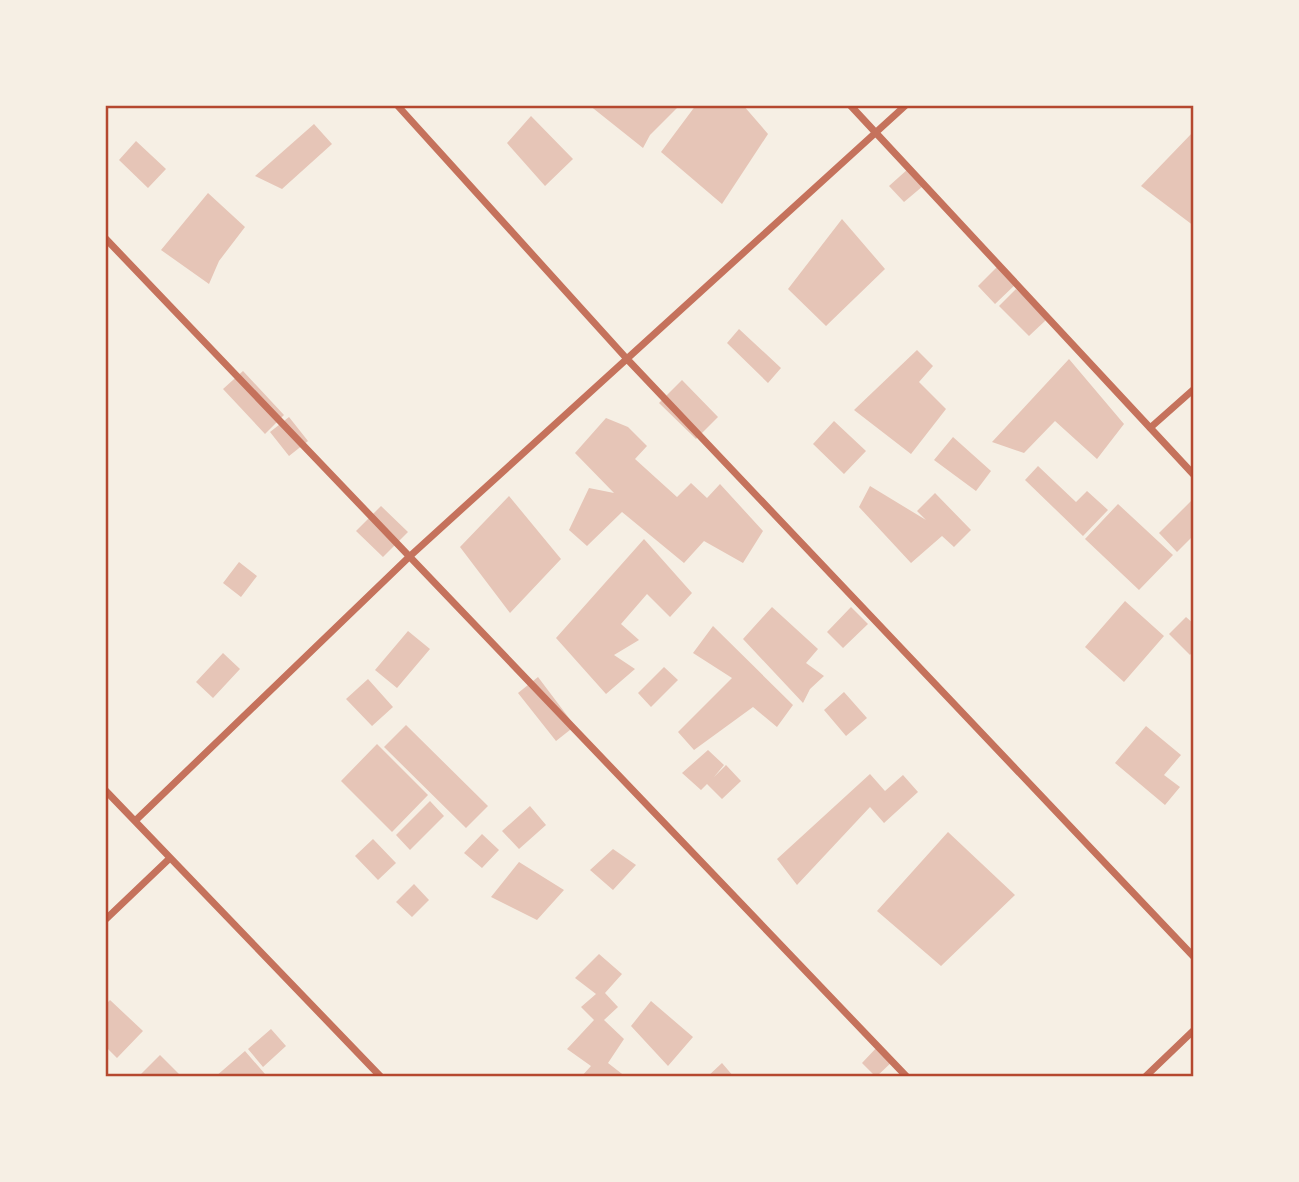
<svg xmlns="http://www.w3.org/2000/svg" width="1299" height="1182" font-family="Literata,serif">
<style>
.building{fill:#e6c5b7}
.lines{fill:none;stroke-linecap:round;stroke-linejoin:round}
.minor{stroke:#c5725c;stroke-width:7}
.neatline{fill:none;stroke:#b5482f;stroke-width:2.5}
</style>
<rect width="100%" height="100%" fill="#f6efe4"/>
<path class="building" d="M 589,105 L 676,105 L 678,107 L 650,135 L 643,148 Z
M 696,105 L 743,105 L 768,134 L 722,204 L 661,152 Z
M 531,116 L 573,159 L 545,186 L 507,143 Z
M 314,124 L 332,144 L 282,189 L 255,176 Z
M 1194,131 L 1194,226 L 1141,186 Z
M 136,141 L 166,169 L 148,188 L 119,160 Z
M 908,169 L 923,186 L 904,202 L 889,186 Z
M 208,193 L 245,227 L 219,261 L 209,284 L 161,250 Z
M 842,219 L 885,269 L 826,326 L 788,289 Z
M 999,265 L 1017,283 L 995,304 L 978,286 Z
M 1016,289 L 1046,320 L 1029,336 L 999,306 Z
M 739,329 L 781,368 L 768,383 L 727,343 Z
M 917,350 L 933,366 L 919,382 L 946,409 L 911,454 L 854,410 Z
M 1069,359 L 1124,424 L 1097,459 L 1055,421 L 1024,453 L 992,442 Z
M 243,371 L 284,415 L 265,434 L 223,389 Z
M 682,380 L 718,417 L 696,439 L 659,403 Z
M 289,417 L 308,441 L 289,456 L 270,432 Z
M 606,418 L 628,427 L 647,446 L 635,459 L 677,497 L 691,483 L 707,498 L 720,484 L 763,531 L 743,563 L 704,541 L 684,563 L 622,512 L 587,546 L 569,530 L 589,488 L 614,493 L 575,453 Z
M 834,421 L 866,451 L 844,474 L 813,444 Z
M 953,437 L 991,471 L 976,491 L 934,460 Z
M 1038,466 L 1076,502 L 1087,491 L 1108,510 L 1083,536 L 1025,480 Z
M 870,486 L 926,520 L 917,511 L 935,493 L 971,530 L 954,547 L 942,536 L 911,563 L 859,507 Z
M 509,496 L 561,559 L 510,613 L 460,547 Z
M 1194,498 L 1194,535 L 1177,552 L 1159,533 Z
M 1118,504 L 1173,555 L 1139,590 L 1085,539 Z
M 381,506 L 408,532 L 383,557 L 356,531 Z
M 644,539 L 692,593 L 670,617 L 647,594 L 621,624 L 639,640 L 614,655 L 635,669 L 606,694 L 556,638 Z
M 239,562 L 257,576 L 241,597 L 223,583 Z
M 1125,601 L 1164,636 L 1124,682 L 1085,647 Z
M 772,607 L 818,649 L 806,663 L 824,676 L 810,689 L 803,703 L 743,639 Z
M 851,607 L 868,624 L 843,648 L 827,632 Z
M 1186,617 L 1194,624 L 1194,650 L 1190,655 L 1169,634 Z
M 713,626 L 793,705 L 777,727 L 753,707 L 694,750 L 678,732 L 732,678 L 693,653 Z
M 408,631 L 430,649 L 397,688 L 375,670 Z
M 223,653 L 240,669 L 213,698 L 196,682 Z
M 664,667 L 678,680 L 651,707 L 638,693 Z
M 538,677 L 575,726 L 556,741 L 518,693 Z
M 368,679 L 393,707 L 372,726 L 346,699 Z
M 844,692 L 867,718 L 846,736 L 824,710 Z
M 406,725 L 488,806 L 466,828 L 384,747 Z
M 1146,726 L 1181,755 L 1164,775 L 1180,787 L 1165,805 L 1115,763 Z
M 377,744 L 428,795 L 392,832 L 341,781 Z
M 708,750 L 724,765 L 714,777 L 726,765 L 741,781 L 722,799 L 707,784 L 701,790 L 682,773 Z
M 870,774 L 885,791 L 903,775 L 918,792 L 884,823 L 870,807 L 797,885 L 777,859 Z
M 430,801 L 444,816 L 410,850 L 396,835 Z
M 530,806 L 546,825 L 519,849 L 502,831 Z
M 948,832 L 1015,895 L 941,966 L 877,911 Z
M 482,834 L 499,850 L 482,868 L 464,853 Z
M 373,839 L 396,863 L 378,880 L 355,856 Z
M 613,849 L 636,865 L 613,890 L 590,870 Z
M 519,862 L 564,890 L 537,920 L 491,897 Z
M 414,884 L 429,900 L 412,917 L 396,902 Z
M 599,954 L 622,974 L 605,993 L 618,1007 L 604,1020 L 624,1039 L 608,1063 L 626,1077 L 581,1077 L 591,1066 L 567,1049 L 594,1020 L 581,1007 L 596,994 L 575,978 Z
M 110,1000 L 143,1031 L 117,1058 L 105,1046 L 105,1005 Z
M 651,1001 L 693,1037 L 668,1066 L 631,1026 Z
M 271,1029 L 286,1046 L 263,1067 L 248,1049 Z
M 879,1045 L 894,1060 L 876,1077 L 862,1063 Z
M 245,1051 L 265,1074 L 261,1077 L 215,1077 Z
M 160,1055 L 182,1077 L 138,1077 Z
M 722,1063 L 734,1077 L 707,1077 Z"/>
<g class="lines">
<path class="minor" d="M 397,105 L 627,359 L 1194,957
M 850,105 L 1194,475
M 105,238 L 907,1077
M 1150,428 L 1194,389
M 105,790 L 381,1077
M 135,821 L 409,557 L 906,105
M 105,920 L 170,858
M 1145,1077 L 1194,1030"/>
</g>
<rect width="1299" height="1182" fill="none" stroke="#f6efe4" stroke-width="214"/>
<rect x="107" y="107" width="1085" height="968" class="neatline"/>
</svg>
